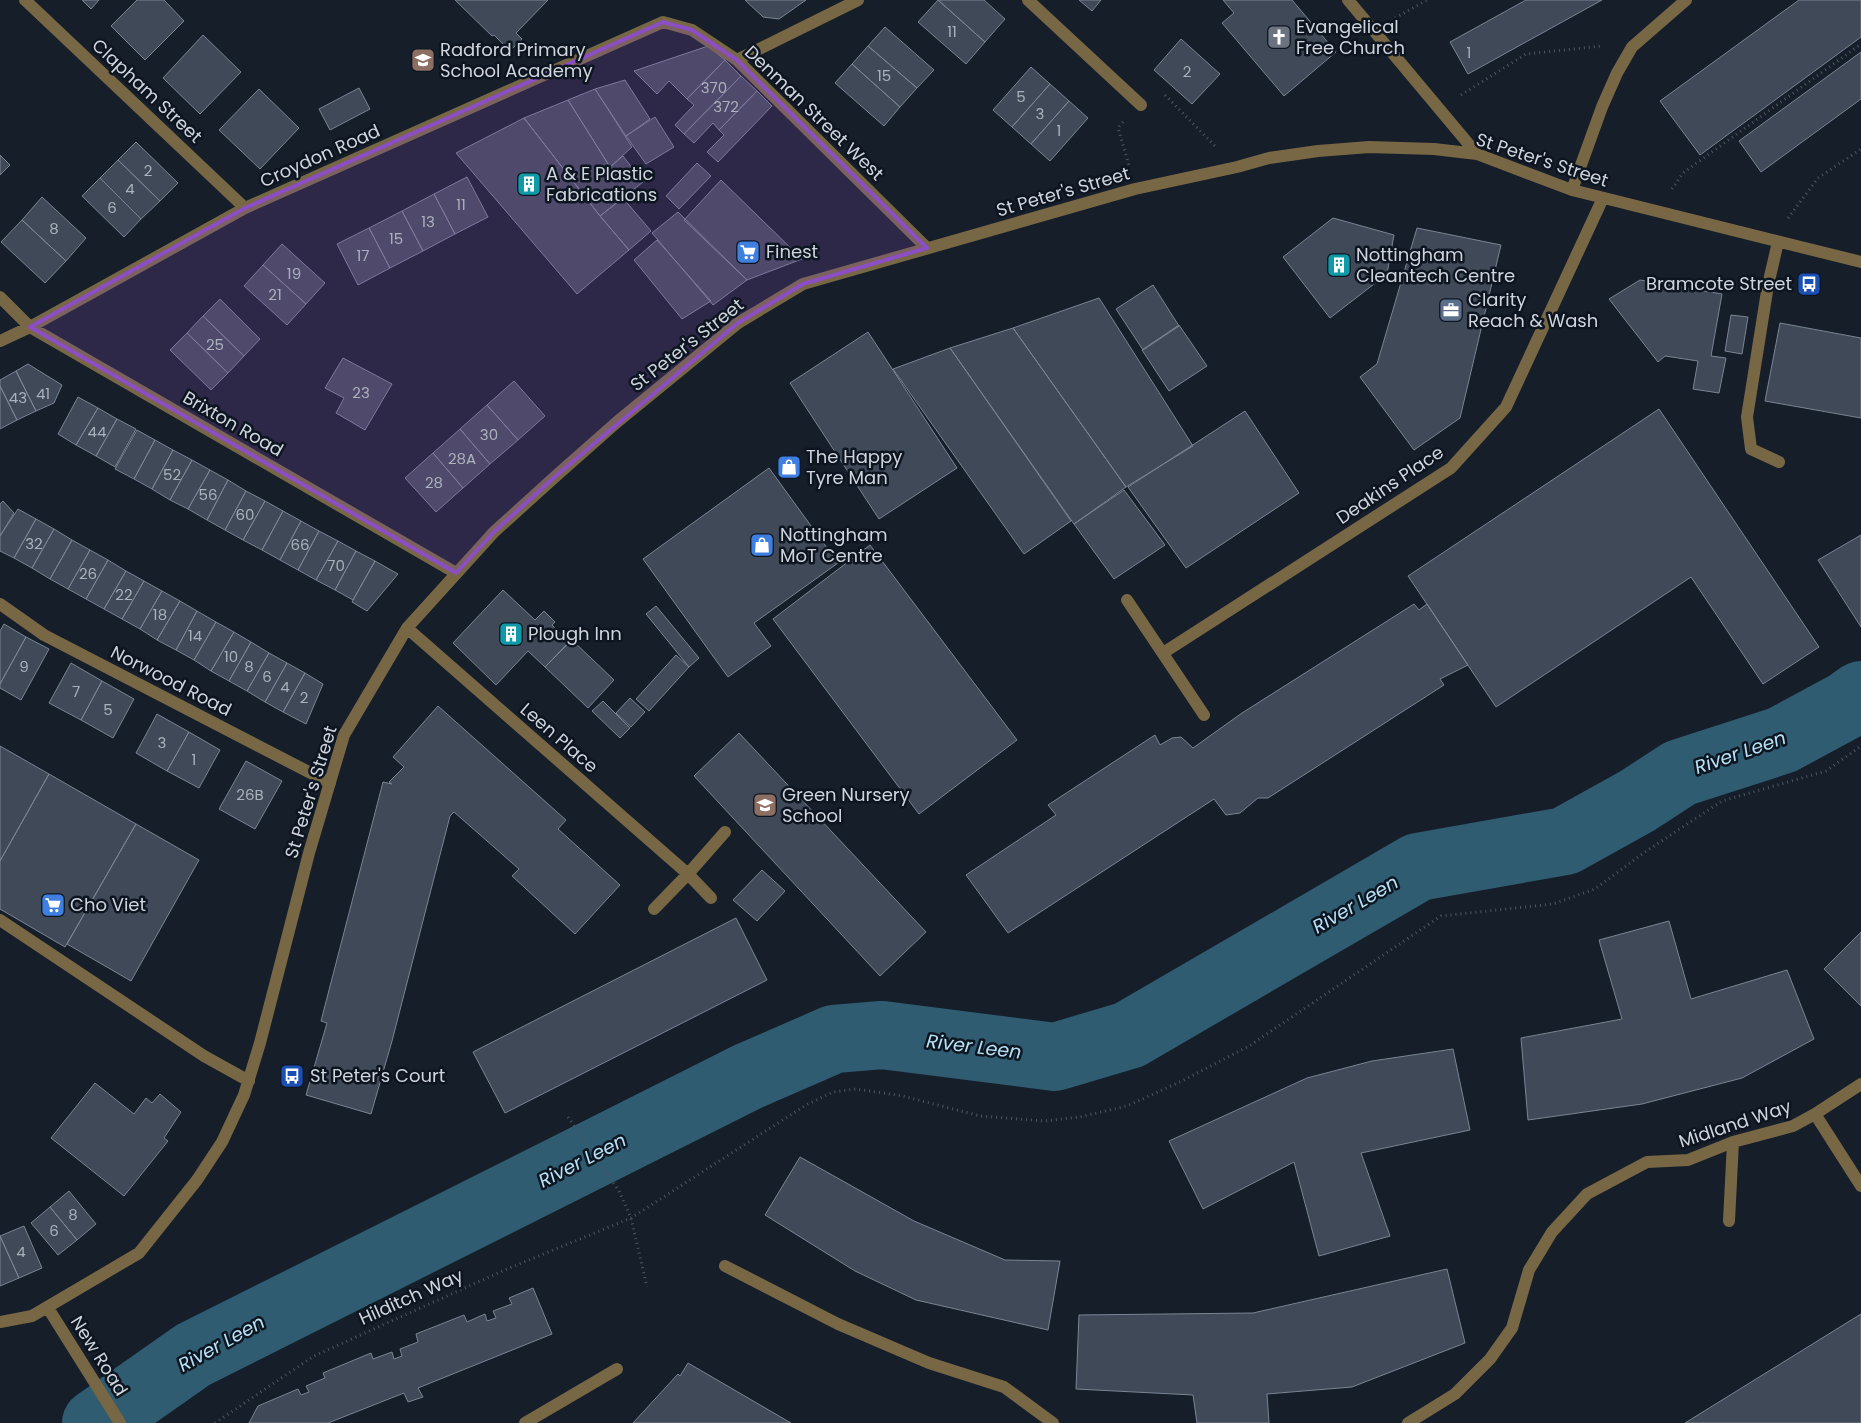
<svg xmlns="http://www.w3.org/2000/svg" width="1861" height="1423" font-family="Poppins,sans-serif">
<style>
.lines{fill:none;stroke-linecap:round;stroke-linejoin:round}
.river{stroke:#2f5c71;stroke-width:68}
.building{fill:#404957;stroke:#7a8493}
.path{stroke:#4f5661;stroke-width:3;stroke-dasharray:1 4;stroke-linecap:butt}
.minor{stroke:#786745;stroke-width:12}
.marked{fill:#8c4ec5;fill-opacity:0.2;stroke:#8c4ec5;stroke-width:4;stroke-linejoin:round}
.labels{text-anchor:middle;stroke-width:5;stroke-linejoin:round;paint-order:stroke}
.number-label{font-size:15px;fill:#abb1bc}
.poi-label{font-size:18px;fill:#cfd4dd;stroke:#0d1520;text-anchor:start}
.street-label{font-size:18px;fill:#cfd4dd;stroke:#0d1520}
.water-label{font-size:19px;font-style:italic;fill:#b6e1f6;stroke:#0d1520}
</style>
<rect width="100%" height="100%" fill="#161e2a"/>
<g class="lines">
<path class="river" d="M 96,1423 L 193,1355 L 749,1076 L 834,1039 L 882,1035 L 1055,1057 L 1129,1035 L 1418,867 L 1565,841 L 1637,801 L 1680,773 L 1782,740 L 1847,705 L 1861,695"/>
</g>
<path class="building" d="M 82,0 L 99,0 L 91,9 Z
M 137,0 L 164,0 L 184,21 L 145,60 L 111,26 Z
M 455,0 L 548,0 L 516,33 L 522,39 L 510,51 L 494,35 L 492,36 Z
M 745,0 L 806,0 L 779,19 L 763,17 Z
M 938,0 L 984,0 L 1005,19 L 985,42 Z
M 938,0 L 985,42 L 966,64 L 918,22 Z
M 1079,0 L 1101,0 L 1092,11 Z
M 1223,0 L 1292,0 L 1336,52 L 1284,96 L 1222,23 L 1234,13 Z
M 1526,0 L 1602,0 L 1468,74 L 1450,42 Z
M 1799,0 L 1861,0 L 1861,37 L 1700,155 L 1660,101 Z
M 885,27 L 934,70 L 917,88 L 868,46 Z
M 203,35 L 241,72 L 200,114 L 163,78 Z
M 1181,39 L 1220,74 L 1192,104 L 1154,70 Z
M 708,46 L 725,60 L 687,99 L 669,81 L 657,94 L 634,71 Z
M 868,46 L 917,88 L 900,107 L 852,64 Z
M 1861,52 L 1861,99 L 1761,172 L 1739,141 Z
M 725,60 L 741,76 L 684,134 L 675,125 L 694,105 L 687,99 Z
M 852,64 L 900,107 L 884,126 L 835,83 Z
M 1031,67 L 1050,84 L 1012,127 L 993,110 Z
M 741,76 L 757,91 L 719,130 L 713,123 L 694,143 L 684,134 Z
M 625,80 L 650,119 L 626,136 L 595,89 Z
M 1050,84 L 1069,101 L 1031,144 L 1012,127 Z
M 359,88 L 370,109 L 330,130 L 319,109 Z
M 259,89 L 299,128 L 260,169 L 219,130 Z
M 595,89 L 632,147 L 610,167 L 568,100 Z
M 757,91 L 772,106 L 718,162 L 707,152 L 724,135 L 719,130 Z
M 568,100 L 610,167 L 623,156 L 643,182 L 600,216 L 524,118 Z
M 1069,101 L 1088,118 L 1050,161 L 1031,144 Z
M 655,117 L 674,147 L 646,164 L 626,136 Z
M 524,118 L 600,216 L 629,250 L 577,294 L 456,153 Z
M 136,142 L 178,183 L 160,201 L 118,160 Z
M 0,155 L 10,165 L 0,175 Z
M 118,160 L 160,201 L 141,219 L 100,178 Z
M 697,163 L 711,176 L 679,209 L 666,196 Z
M 467,177 L 488,217 L 455,234 L 434,194 Z
M 100,178 L 141,219 L 124,237 L 82,196 Z
M 721,180 L 802,259 L 747,280 L 684,220 Z
M 434,194 L 455,234 L 423,251 L 402,211 Z
M 42,197 L 86,238 L 66,261 L 22,220 Z
M 623,198 L 651,231 L 629,250 L 600,216 Z
M 402,211 L 423,251 L 390,268 L 369,228 Z
M 678,212 L 747,280 L 713,305 L 652,233 Z
M 1333,218 L 1394,235 L 1387,274 L 1330,318 L 1283,257 Z
M 22,220 L 66,261 L 45,283 L 1,242 Z
M 369,228 L 390,268 L 358,285 L 337,244 Z
M 1417,228 L 1501,245 L 1460,418 L 1414,450 L 1360,377 L 1377,364 Z
M 657,240 L 711,301 L 682,319 L 634,260 Z
M 282,244 L 325,283 L 306,304 L 263,265 Z
M 263,265 L 306,304 L 287,325 L 244,286 Z
M 1640,280 L 1722,294 L 1711,356 L 1726,358 L 1719,393 L 1693,389 L 1698,361 L 1665,356 L 1658,362 L 1609,299 Z
M 1153,285 L 1179,326 L 1143,350 L 1116,309 Z
M 1099,298 L 1193,446 L 1126,487 L 1013,328 Z
M 220,299 L 260,339 L 244,356 L 203,316 Z
M 1731,315 L 1748,317 L 1742,354 L 1725,351 Z
M 203,316 L 244,356 L 228,373 L 187,333 Z
M 1780,323 L 1861,338 L 1861,418 L 1765,401 Z
M 1179,325 L 1207,366 L 1169,391 L 1142,350 Z
M 1013,328 L 1126,487 L 1074,524 L 950,348 Z
M 868,332 L 957,468 L 879,519 L 790,383 Z
M 187,333 L 228,373 L 211,390 L 170,350 Z
M 950,348 L 1071,521 L 1024,554 L 893,369 Z
M 343,358 L 392,384 L 365,430 L 336,413 L 344,398 L 325,388 Z
M 28,364 L 62,385 L 54,403 L 36,411 L 16,371 Z
M 16,371 L 36,411 L 17,420 L 0,386 L 0,380 Z
M 514,381 L 545,416 L 518,440 L 487,405 Z
M 0,386 L 17,420 L 0,429 Z
M 78,397 L 98,408 L 76,445 L 58,434 Z
M 487,405 L 518,440 L 490,464 L 460,429 Z
M 98,408 L 117,419 L 96,456 L 76,445 Z
M 1659,409 L 1819,647 L 1763,684 L 1691,577 L 1496,707 L 1408,576 Z
M 1245,411 L 1299,493 L 1186,568 L 1128,487 Z
M 117,419 L 136,429 L 115,467 L 96,456 Z
M 460,429 L 490,464 L 463,488 L 433,453 Z
M 137,430 L 155,440 L 134,479 L 115,469 Z
M 155,440 L 173,450 L 152,489 L 134,479 Z
M 173,450 L 192,460 L 170,500 L 152,489 Z
M 433,453 L 463,488 L 436,512 L 405,478 Z
M 192,460 L 210,470 L 188,509 L 170,500 Z
M 769,468 L 838,563 L 754,623 L 771,646 L 728,677 L 643,559 Z
M 210,470 L 228,480 L 207,520 L 188,509 Z
M 228,480 L 246,491 L 225,530 L 207,520 Z
M 1124,490 L 1165,545 L 1114,579 L 1074,524 Z
M 246,491 L 265,501 L 243,540 L 225,530 Z
M 3,501 L 14,513 L 0,536 L 0,504 Z
M 265,501 L 283,511 L 262,550 L 243,540 Z
M 18,509 L 36,519 L 14,558 L 0,551 L 0,536 Z
M 283,511 L 301,521 L 280,560 L 262,550 Z
M 36,519 L 54,529 L 32,568 L 14,558 Z
M 301,521 L 319,531 L 298,570 L 280,560 Z
M 54,529 L 72,540 L 50,579 L 32,568 Z
M 319,531 L 338,541 L 316,580 L 298,570 Z
M 1861,535 L 1861,627 L 1818,560 Z
M 72,540 L 90,550 L 68,589 L 50,579 Z
M 338,541 L 356,551 L 335,590 L 316,580 Z
M 870,545 L 1017,740 L 919,814 L 773,619 Z
M 90,550 L 108,560 L 86,599 L 68,589 Z
M 356,551 L 375,561 L 353,600 L 335,590 Z
M 108,560 L 126,571 L 104,609 L 86,599 Z
M 375,561 L 398,574 L 367,611 L 352,602 Z
M 126,571 L 144,581 L 122,619 L 104,609 Z
M 144,581 L 162,591 L 140,629 L 122,619 Z
M 503,590 L 535,620 L 544,611 L 555,622 L 552,625 L 569,642 L 545,667 L 528,651 L 496,685 L 453,643 Z
M 162,591 L 180,601 L 157,640 L 140,629 Z
M 180,601 L 197,611 L 176,650 L 157,640 Z
M 1414,604 L 1419,610 L 1427,604 L 1468,665 L 1440,679 L 1444,685 L 1268,798 L 1258,798 L 1240,813 L 1226,815 L 1214,799 L 1008,933 L 966,875 L 1056,815 L 1048,805 L 1155,735 L 1160,745 L 1172,738 L 1181,737 L 1193,748 L 1242,713 Z
M 656,606 L 699,658 L 689,667 L 646,614 Z
M 197,611 L 216,622 L 194,660 L 176,650 Z
M 216,622 L 234,632 L 211,671 L 194,660 Z
M 4,624 L 26,637 L 0,684 L 0,631 Z
M 234,632 L 251,642 L 229,681 L 211,671 Z
M 26,637 L 49,649 L 21,700 L 0,688 L 0,684 Z
M 572,640 L 614,680 L 588,708 L 545,667 Z
M 251,642 L 269,653 L 247,691 L 229,681 Z
M 269,653 L 287,663 L 265,702 L 247,691 Z
M 676,655 L 689,667 L 649,711 L 636,699 Z
M 71,663 L 102,681 L 81,720 L 49,703 Z
M 287,663 L 305,673 L 283,712 L 265,702 Z
M 305,673 L 323,684 L 306,724 L 283,712 Z
M 102,681 L 134,699 L 113,738 L 81,720 Z
M 630,698 L 645,712 L 631,727 L 616,713 Z
M 603,701 L 630,728 L 620,738 L 592,711 Z
M 438,706 L 566,820 L 558,829 L 620,885 L 575,934 L 512,876 L 519,869 L 454,812 L 450,816 L 392,1041 L 371,1114 L 306,1095 L 327,1023 L 321,1021 L 383,782 L 392,784 L 389,782 L 404,767 L 393,757 Z
M 157,714 L 189,732 L 167,771 L 136,753 Z
M 189,732 L 220,750 L 199,788 L 167,771 Z
M 739,733 L 926,932 L 880,976 L 694,776 Z
M 0,746 L 49,774 L 0,861 Z
M 246,761 L 282,781 L 255,829 L 219,809 Z
M 49,774 L 136,824 L 65,947 L 0,909 L 0,861 Z
M 136,824 L 199,860 L 131,981 L 67,944 Z
M 762,870 L 785,891 L 757,921 L 733,900 Z
M 736,918 L 767,980 L 505,1113 L 473,1052 Z
M 1669,921 L 1691,999 L 1787,970 L 1814,1039 L 1742,1078 L 1642,1104 L 1528,1120 L 1521,1038 L 1622,1019 L 1599,940 Z
M 1861,932 L 1861,1006 L 1824,969 Z
M 1453,1049 L 1470,1130 L 1361,1153 L 1390,1236 L 1319,1256 L 1294,1162 L 1203,1209 L 1169,1141 L 1307,1078 L 1372,1061 Z
M 95,1083 L 134,1114 L 146,1098 L 152,1103 L 160,1094 L 181,1112 L 164,1138 L 168,1141 L 124,1196 L 51,1138 Z
M 800,1157 L 914,1221 L 1005,1260 L 1060,1261 L 1048,1330 L 916,1300 L 855,1271 L 765,1215 Z
M 69,1191 L 96,1224 L 77,1240 L 50,1207 Z
M 50,1207 L 77,1240 L 58,1255 L 31,1223 Z
M 24,1226 L 42,1268 L 19,1278 L 0,1236 Z
M 0,1236 L 19,1278 L 0,1286 Z
M 1447,1269 L 1465,1343 L 1352,1387 L 1267,1394 L 1269,1423 L 1197,1423 L 1193,1395 L 1076,1389 L 1079,1315 L 1253,1313 Z
M 533,1288 L 552,1334 L 418,1388 L 423,1397 L 408,1402 L 404,1393 L 328,1423 L 249,1423 L 258,1406 L 298,1389 L 301,1395 L 309,1392 L 306,1386 L 325,1378 L 323,1373 L 371,1353 L 373,1359 L 392,1352 L 394,1359 L 402,1356 L 400,1349 L 418,1342 L 416,1334 L 464,1315 L 467,1322 L 485,1314 L 487,1321 L 496,1318 L 493,1311 L 512,1304 L 509,1298 Z
M 1861,1314 L 1861,1423 L 1685,1423 Z
M 688,1363 L 791,1423 L 633,1423 L 678,1374 L 680,1376 Z"/>
<g class="lines">
<path class="path" d="M 1395,18 L 1427,0
M 1165,95 L 1215,146
M 1461,95 L 1526,54 L 1602,46
M 1123,122 L 1118,128 L 1129,165
M 1672,189 L 1683,173 L 1861,44
M 1788,218 L 1818,178 L 1861,149
M 568,1117 L 619,1191 L 631,1218 L 647,1287
M 215,1423 L 314,1356 L 507,1269 L 631,1218 L 806,1105 L 833,1092 L 856,1089 L 903,1096 L 980,1116 L 1044,1121 L 1080,1117 L 1127,1106 L 1182,1081 L 1249,1046 L 1441,916 L 1553,904 L 1595,889 L 1645,852 L 1722,801 L 1826,771 L 1861,746"/>
<path class="minor" d="M 25,0 L 245,208
M 1028,0 L 1141,105
M 1348,0 L 1477,154
M 737,60 L 858,0
M 1572,190 L 1602,107 L 1617,73 L 1632,47 L 1686,0
M 1778,242 L 1768,285 L 1747,417 L 1751,449 L 1779,462
M 0,297 L 30,327 L 456,573
M 0,341 L 30,327 L 245,208 L 663,22 L 692,30 L 737,60 L 927,248
M 1127,600 L 1204,715
M 0,604 L 44,635 L 330,783
M 407,628 L 688,874 L 711,898
M 1163,653 L 1451,468 L 1506,407 L 1603,198
M 654,909 L 688,874 L 725,832
M 0,920 L 204,1056 L 249,1081
M 1815,1114 L 1861,1186
M 1729,1221 L 1733,1142
M 725,1266 L 838,1324 L 929,1363 L 1004,1387 L 1053,1423
M 48,1308 L 120,1423
M 0,1322 L 32,1316 L 139,1253 L 197,1180 L 222,1142 L 244,1095 L 260,1043 L 309,853 L 344,735 L 407,628 L 494,532 L 557,475 L 617,422 L 738,323 L 803,284 L 1135,189 L 1237,167 L 1269,158 L 1318,151 L 1369,147 L 1434,149 L 1477,154 L 1572,190 L 1861,262
M 525,1423 L 617,1369
M 1408,1423 L 1455,1394 L 1490,1359 L 1512,1328 L 1529,1270 L 1552,1232 L 1587,1194 L 1647,1162 L 1688,1160 L 1733,1142 L 1793,1126 L 1815,1114 L 1861,1084"/>
</g>
<path class="marked" d="M 663,22 L 692,30 L 737,60 L 927,248 L 803,284 L 738,323 L 557,475 L 494,532 L 456,573 L 30,327 L 245,208 Z"/>
<defs>
<g id="church-square" transform="scale(1.25)"><rect x="-9" y="-9" width="18" height="18" rx="4" fill="#6b7280" stroke="#0d1520"/><path d="M-1.2-6h2.4v3.5h3.3v2.4h-3.3V6h-2.4V-.1h-3.3v-2.4h3.3Z" fill="#fff"/></g>
<g id="school-square" transform="scale(1.25)"><rect x="-9" y="-9" width="18" height="18" rx="4" fill="#8d6e63" stroke="#0d1520"/><path d="M0-5L7-2L0 1L-7-2ZM-4 1L0 2.5L4 1V4Q0 6-4 4Z" fill="#fff"/></g>
<g id="building-square" transform="scale(1.25)"><rect x="-9" y="-9" width="18" height="18" rx="4" fill="#0f9aa8" stroke="#0d1520"/><path d="M-4-6H4V6H1V3H-1V6H-4ZM-2.5-4.3h1.7v1.8h-1.7ZM.8-4.3h1.7v1.8H.8ZM-2.5-1h1.7V.8h-1.7ZM.8-1h1.7V.8H.8Z" fill="#fff"/></g>
<g id="supermarket-square" transform="scale(1.25)"><rect x="-9" y="-9" width="18" height="18" rx="4" fill="#3f7fe0" stroke="#0d1520"/><path d="M-6-5.5h2.5l.6 2H6L4.5 2H-2.5L-4.4-4H-6ZM-1.5 3.2a1.3 1.3 0 1 0 .1 0ZM3 3.2a1.3 1.3 0 1 0 .1 0Z" fill="#fff"/></g>
<g id="bus-square" transform="scale(1.25)"><rect x="-9" y="-9" width="18" height="18" rx="4" fill="#1a4fb4" stroke="#0d1520"/><path d="M-5-6H5V4H4V6H2V4H-2V6H-4V4H-5ZM-3.5-4V0h7V-4ZM-3.5 1.2v1.5H-2V1.2ZM2 1.2v1.5H3.5V1.2Z" fill="#fff"/></g>
<g id="office-square" transform="scale(1.25)"><rect x="-9" y="-9" width="18" height="18" rx="4" fill="#5c6f8a" stroke="#0d1520"/><path d="M-6-3h4V-5.5h4V-3h4V5H-6ZM-1-4.5V-3h2v-1.5ZM-6 0V1H6V0Z" fill="#fff"/></g>
<g id="shop-square" transform="scale(1.25)"><rect x="-9" y="-9" width="18" height="18" rx="4" fill="#3f7fe0" stroke="#0d1520"/><path d="M-5-2.5h2.3a2.7 3.5 0 0 1 5.4 0H5L5.5 6h-11ZM-1.5-2.5h3a1.5 2.3 0 0 0-3 0Z" fill="#fff"/></g>
</defs>
<g fill-rule="evenodd">
<use href="#church-square" x="1279" y="37"/>
<use href="#school-square" x="423" y="60"/>
<use href="#building-square" x="529" y="184"/>
<use href="#supermarket-square" x="748" y="252"/>
<use href="#building-square" x="1339" y="265"/>
<use href="#bus-square" x="1809" y="284"/>
<use href="#office-square" x="1451" y="310"/>
<use href="#shop-square" x="789" y="467"/>
<use href="#shop-square" x="762" y="545"/>
<use href="#building-square" x="511" y="634"/>
<use href="#school-square" x="765" y="805"/>
<use href="#supermarket-square" x="53" y="905"/>
<use href="#bus-square" x="292" y="1076"/>
</g>
<g class="labels">
<g class="number-label">
<text x="952" y="37">11</text>
<text x="1469" y="58">1</text>
<text x="1187" y="77">2</text>
<text x="884" y="81">15</text>
<text x="714" y="93">370</text>
<text x="1021" y="102">5</text>
<text x="726" y="112">372</text>
<text x="1040" y="119">3</text>
<text x="1059" y="136">1</text>
<text x="148" y="176">2</text>
<text x="130" y="194">4</text>
<text x="461" y="210">11</text>
<text x="112" y="213">6</text>
<text x="428" y="227">13</text>
<text x="54" y="234">8</text>
<text x="396" y="244">15</text>
<text x="363" y="261">17</text>
<text x="294" y="279">19</text>
<text x="275" y="300">21</text>
<text x="215" y="350">25</text>
<text x="361" y="398">23</text>
<text x="43" y="399">41</text>
<text x="18" y="403">43</text>
<text x="97" y="437">44</text>
<text x="489" y="440">30</text>
<text x="462" y="464">28A</text>
<text x="172" y="480">52</text>
<text x="434" y="488">28</text>
<text x="208" y="500">56</text>
<text x="245" y="520">60</text>
<text x="34" y="549">32</text>
<text x="300" y="550">66</text>
<text x="336" y="571">70</text>
<text x="88" y="579">26</text>
<text x="124" y="600">22</text>
<text x="160" y="620">18</text>
<text x="195" y="641">14</text>
<text x="231" y="662">10</text>
<text x="24" y="672">9</text>
<text x="249" y="672">8</text>
<text x="267" y="682">6</text>
<text x="285" y="692">4</text>
<text x="76" y="697">7</text>
<text x="304" y="703">2</text>
<text x="108" y="715">5</text>
<text x="162" y="748">3</text>
<text x="194" y="765">1</text>
<text x="250" y="800">26B</text>
<text x="73" y="1220">8</text>
<text x="54" y="1236">6</text>
<text x="21" y="1257">4</text>
</g>
<g class="poi-label">
<text x="1296" y="33">Evangelical<tspan x="1296" dy="21">Free Church</tspan></text>
<text x="440" y="56">Radford Primary<tspan x="440" dy="21">School Academy</tspan></text>
<text x="546" y="180">A &amp; E Plastic<tspan x="546" dy="21">Fabrications</tspan></text>
<text x="766" y="258">Finest</text>
<text x="1356" y="261">Nottingham<tspan x="1356" dy="21">Cleantech Centre</tspan></text>
<text x="1792" y="290" text-anchor="end">Bramcote Street</text>
<text x="1468" y="306">Clarity<tspan x="1468" dy="21">Reach &amp; Wash</tspan></text>
<text x="806" y="463">The Happy<tspan x="806" dy="21">Tyre Man</tspan></text>
<text x="780" y="541">Nottingham<tspan x="780" dy="21">MoT Centre</tspan></text>
<text x="528" y="640">Plough Inn</text>
<text x="782" y="801">Green Nursery<tspan x="782" dy="21">School</tspan></text>
<text x="70" y="911">Cho Viet</text>
<text x="310" y="1082">St Peter's Court</text>
</g>
<g class="street-label">
<text transform="translate(147 91) rotate(43)" y="6">Clapham Street</text>
<text transform="translate(814 113) rotate(44)" y="6">Denman Street West</text>
<text transform="translate(320 156) rotate(-24)" y="6">Croydon Road</text>
<text transform="translate(1542 160) rotate(18)" y="6">St Peter's Street</text>
<text transform="translate(1063 192) rotate(-16)" y="6">St Peter's Street</text>
<text transform="translate(687 345) rotate(-38)" y="6">St Peter's Street</text>
<text transform="translate(233 424) rotate(30)" y="6">Brixton Road</text>
<text transform="translate(1390 485) rotate(-34)" y="6">Deakins Place</text>
<text transform="translate(171 681) rotate(27)" y="6">Norwood Road</text>
<text transform="translate(559 738) rotate(41)" y="6">Leen Place</text>
<text transform="translate(311 792) rotate(-73)" y="6">St Peter's Street</text>
<text transform="translate(1735 1124) rotate(-18)" y="6">Midland Way</text>
<text transform="translate(411 1297) rotate(-24)" y="6">Hilditch Way</text>
<text transform="translate(99 1356) rotate(58)" y="6">New Road</text>
</g>
<g class="water-label">
<text transform="translate(1740 752) rotate(-19)" y="7">River Leen</text>
<text transform="translate(1355 904) rotate(-30)" y="7">River Leen</text>
<text transform="translate(974 1046) rotate(7)" y="7">River Leen</text>
<text transform="translate(582 1160) rotate(-27)" y="7">River Leen</text>
<text transform="translate(221 1343) rotate(-29)" y="7">River Leen</text>
</g>
</g>
</svg>
